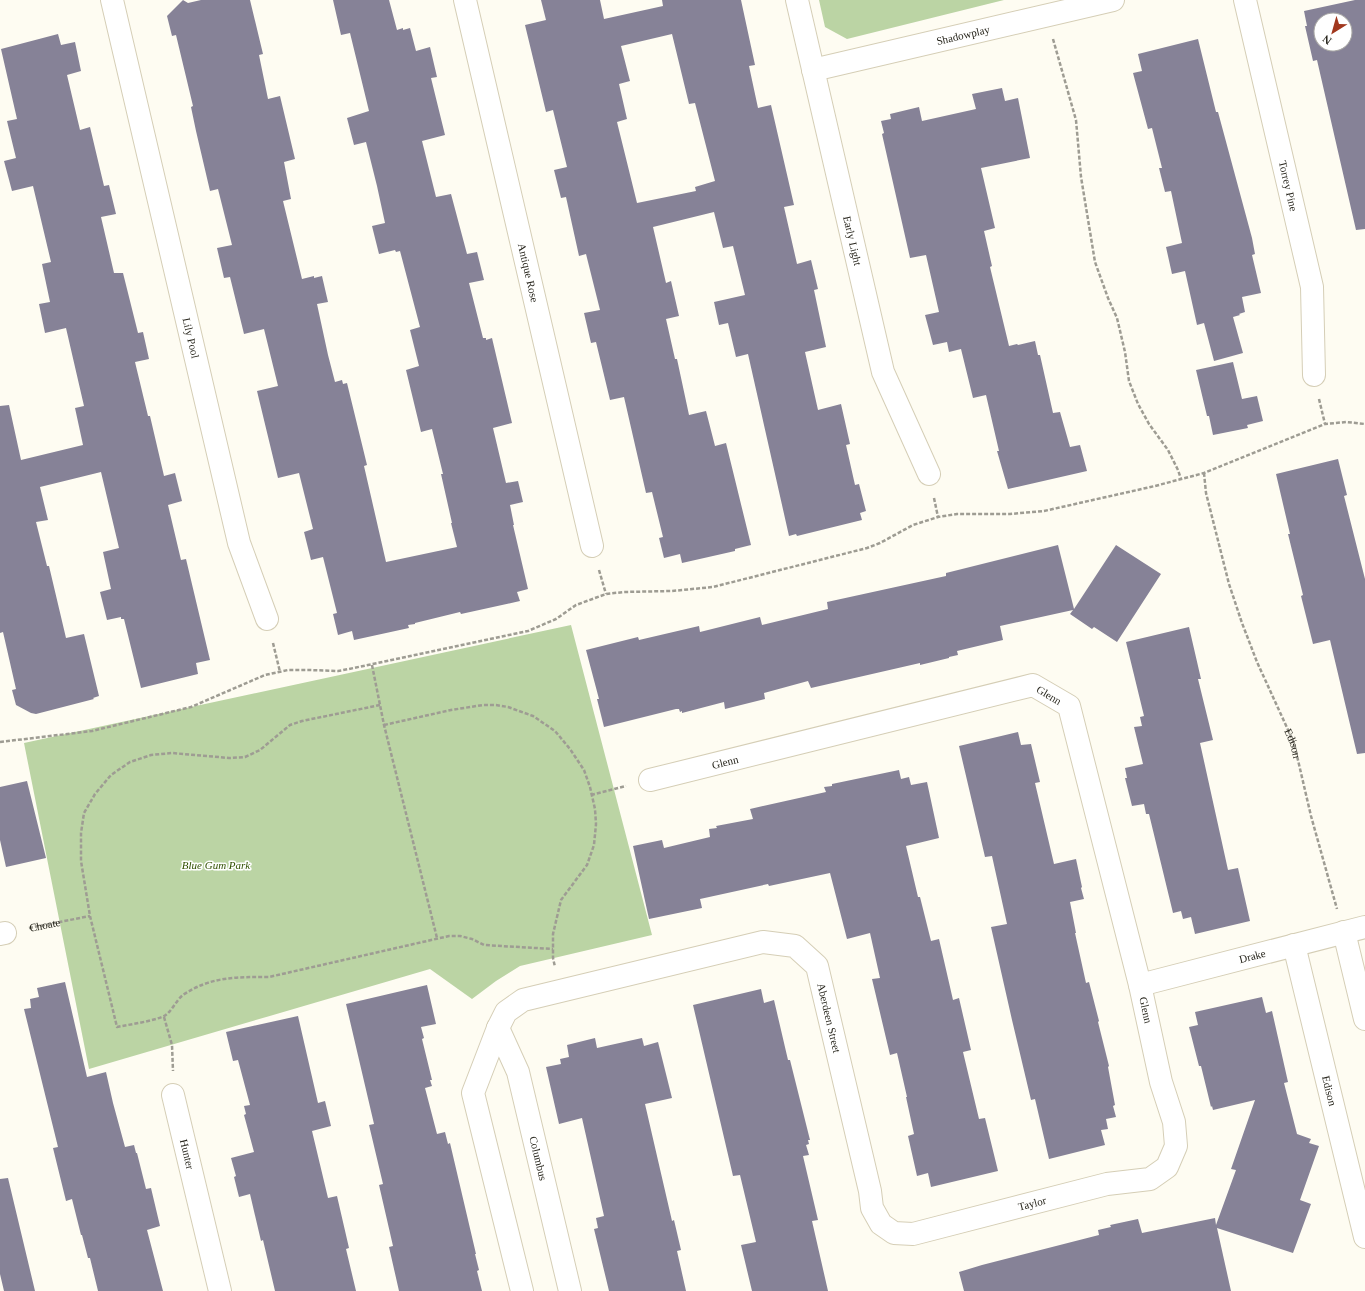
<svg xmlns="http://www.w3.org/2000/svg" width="1365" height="1291" font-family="Georgia,serif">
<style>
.green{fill:#bbd4a4}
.building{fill:#868297;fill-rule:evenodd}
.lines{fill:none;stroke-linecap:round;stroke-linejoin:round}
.minor-casing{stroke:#d5ceb6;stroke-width:24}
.tertiary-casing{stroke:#d5ceb6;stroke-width:24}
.path{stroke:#9e9c93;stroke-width:2.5;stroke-dasharray:4 2;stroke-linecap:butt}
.minor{stroke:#fff;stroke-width:22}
.tertiary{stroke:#fff;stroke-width:22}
.labels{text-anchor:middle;stroke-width:3;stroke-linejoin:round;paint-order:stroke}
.street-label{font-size:11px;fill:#28261d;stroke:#fff}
.park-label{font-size:11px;font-style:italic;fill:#305000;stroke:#fff}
</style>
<rect width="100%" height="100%" fill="#fefcf2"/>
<path class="green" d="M 819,0 L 1004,0 L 847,39 L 825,27 Z
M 571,625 L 652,935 L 520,966 L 496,981 L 472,999 L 430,969 L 89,1069 L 24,743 Z"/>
<path class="building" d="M 183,0 L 188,3 L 201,0 L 250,0 L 263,54 L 259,55 L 268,99 L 280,96 L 295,159 L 284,162 L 291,199 L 283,201 L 302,279 L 314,276 L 314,278 L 322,276 L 328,302 L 317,304 L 328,355 L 335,382 L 342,380 L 343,384 L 347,383 L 367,465 L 364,466 L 386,562 L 457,547 L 451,523 L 452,523 L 441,474 L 443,474 L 432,429 L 421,432 L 406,370 L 419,366 L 410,330 L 420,327 L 400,251 L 396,252 L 395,250 L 379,254 L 372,226 L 385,223 L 377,186 L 366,142 L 354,145 L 347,118 L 369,111 L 350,33 L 341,35 L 333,0 L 389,0 L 397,30 L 403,28 L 403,30 L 410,28 L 416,51 L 430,47 L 437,77 L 431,78 L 445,135 L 422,141 L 436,197 L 451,194 L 467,254 L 477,252 L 484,280 L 469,283 L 483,338 L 486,338 L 486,340 L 492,338 L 512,423 L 493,428 L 506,483 L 518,481 L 523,502 L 510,505 L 514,525 L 513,525 L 528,589 L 517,592 L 520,601 L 461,614 L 460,612 L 415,623 L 415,624 L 408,625 L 409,628 L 354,640 L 352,631 L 338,635 L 333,614 L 337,613 L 323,557 L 311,560 L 304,532 L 313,529 L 299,473 L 278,478 L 257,391 L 278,386 L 264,329 L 244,334 L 230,277 L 224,278 L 217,248 L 232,245 L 218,189 L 210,191 L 196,131 L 191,107 L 193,106 L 176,35 L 172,36 L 167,16 Z
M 541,0 L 600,0 L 604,19 L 663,6 L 662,0 L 741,0 L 755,65 L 749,66 L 758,108 L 771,105 L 794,205 L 784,207 L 797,264 L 811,260 L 818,289 L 814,290 L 826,347 L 805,352 L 818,410 L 841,404 L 850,444 L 846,445 L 855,485 L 859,484 L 866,511 L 860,513 L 862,520 L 797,536 L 796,534 L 789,536 L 748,354 L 736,357 L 728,323 L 719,325 L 714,302 L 745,295 L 733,246 L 723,248 L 714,212 L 653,227 L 666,283 L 671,281 L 679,316 L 666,319 L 675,359 L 677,359 L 689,415 L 706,411 L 715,446 L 726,443 L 751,545 L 735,549 L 735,551 L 682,563 L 680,554 L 664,558 L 659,538 L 663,537 L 652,492 L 646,493 L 624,397 L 610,400 L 596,342 L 591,343 L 584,313 L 600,310 L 586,254 L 579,256 L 566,197 L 561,198 L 554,170 L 567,167 L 553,110 L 546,112 L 525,25 L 546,20 ZM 672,34 L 689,104 L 695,103 L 715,181 L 695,187 L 696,191 L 637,203 L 617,122 L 627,119 L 619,84 L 630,81 L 621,46 Z
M 1355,0 L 1365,0 L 1365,229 L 1356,230 L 1317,60 L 1313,61 L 1305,26 L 1307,26 L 1304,11 ZM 1321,20 L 1345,20 L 1345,44 L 1321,44 Z
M 58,34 L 61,45 L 75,42 L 81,71 L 67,75 L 80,130 L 90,127 L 104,186 L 109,185 L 116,214 L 101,217 L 114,273 L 123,273 L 138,333 L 143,332 L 149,359 L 135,362 L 148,416 L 150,416 L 164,476 L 175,473 L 182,501 L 168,505 L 181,560 L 186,559 L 210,660 L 196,663 L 198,674 L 141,688 L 124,619 L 121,619 L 121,617 L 107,620 L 100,592 L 111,589 L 103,552 L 119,548 L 101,472 L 40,487 L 48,520 L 36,522 L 47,566 L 49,566 L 66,638 L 84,634 L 99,696 L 93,698 L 94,699 L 36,714 L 31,713 L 16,705 L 12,690 L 16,689 L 3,632 L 0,633 L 0,406 L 9,405 L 21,460 L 83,445 L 75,408 L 84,406 L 66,328 L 45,333 L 39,304 L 50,302 L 42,264 L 51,262 L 33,186 L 12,191 L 4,161 L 16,158 L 7,121 L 17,119 L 1,49 Z
M 1198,39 L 1216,112 L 1218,112 L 1252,238 L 1255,254 L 1252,255 L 1261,293 L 1242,297 L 1245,312 L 1239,314 L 1240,315 L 1233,317 L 1243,353 L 1214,361 L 1204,323 L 1197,325 L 1185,271 L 1172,274 L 1166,247 L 1182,243 L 1171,191 L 1165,192 L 1159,168 L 1162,168 L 1152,128 L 1148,129 L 1133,73 L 1142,71 L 1138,54 Z
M 1002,88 L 1005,101 L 1018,98 L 1030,158 L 981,168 L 995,228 L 984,231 L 992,266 L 990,267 L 1009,346 L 1017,344 L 1018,345 L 1035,341 L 1038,355 L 1040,355 L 1053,413 L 1060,412 L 1070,447 L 1080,445 L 1087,471 L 1008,489 L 997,451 L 999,451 L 986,395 L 973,398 L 961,349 L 949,352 L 947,342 L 933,345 L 925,315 L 939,312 L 926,255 L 910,258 L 882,134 L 884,133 L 881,121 L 891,119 L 890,114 L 919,107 L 922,121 L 976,109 L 972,94 Z
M 1233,362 L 1242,399 L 1257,396 L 1263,421 L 1247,425 L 1248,428 L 1213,435 L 1209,416 L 1207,416 L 1196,370 Z
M 1338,459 L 1347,495 L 1344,496 L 1365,579 L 1365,753 L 1357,754 L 1330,640 L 1313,644 L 1301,596 L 1303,595 L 1288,534 L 1290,534 L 1276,474 Z
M 1058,545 L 1074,609 L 1116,545 L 1161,574 L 1117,642 L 1094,627 L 1092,629 L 1070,614 L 1073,610 L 1000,626 L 1003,640 L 957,651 L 958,655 L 949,657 L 949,658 L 920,665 L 920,663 L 811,688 L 808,681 L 764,693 L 765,699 L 725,709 L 724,702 L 682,713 L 682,711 L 680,712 L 679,709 L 676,709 L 604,727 L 597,699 L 599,699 L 586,650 L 638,637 L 639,640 L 699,626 L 700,632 L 760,617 L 762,625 L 828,609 L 827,602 L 946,576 L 946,573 Z
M 1189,627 L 1201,679 L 1198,679 L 1213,740 L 1200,743 L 1228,870 L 1238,868 L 1250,921 L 1195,934 L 1191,917 L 1183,919 L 1181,911 L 1173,913 L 1149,814 L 1146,814 L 1144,804 L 1132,806 L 1125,778 L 1127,778 L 1125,768 L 1143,764 L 1134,727 L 1142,726 L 1140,717 L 1144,716 L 1126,642 Z
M 1018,732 L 1021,745 L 1031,744 L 1040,782 L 1035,783 L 1054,864 L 1076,859 L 1082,887 L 1081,888 L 1084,899 L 1070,902 L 1076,933 L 1075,933 L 1086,983 L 1089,982 L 1099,1021 L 1098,1022 L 1109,1066 L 1108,1067 L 1115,1105 L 1113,1106 L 1116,1117 L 1106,1119 L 1108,1129 L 1101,1130 L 1105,1145 L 1049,1159 L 1035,1099 L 1031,1100 L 1012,1020 L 991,927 L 1007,924 L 992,856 L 985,857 L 959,746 Z
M 899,770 L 901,779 L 909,777 L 911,785 L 927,782 L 939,838 L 906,846 L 918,897 L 920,897 L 931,941 L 939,939 L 953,1000 L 959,998 L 971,1050 L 963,1052 L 979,1119 L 985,1118 L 998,1171 L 931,1187 L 928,1173 L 917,1176 L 908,1136 L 914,1134 L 906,1097 L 907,1097 L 897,1053 L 890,1055 L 872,979 L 880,978 L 870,933 L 847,939 L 830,873 L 769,886 L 768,884 L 700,899 L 702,908 L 649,919 L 633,846 L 662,840 L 664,848 L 710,837 L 709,829 L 717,828 L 716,826 L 753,819 L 750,809 L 826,792 L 824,787 L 832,786 L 832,784 Z
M 27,781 L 46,858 L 6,867 L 0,840 L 0,787 Z
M 65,982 L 87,1077 L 106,1072 L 113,1103 L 125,1147 L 134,1145 L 136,1153 L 137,1153 L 146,1189 L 151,1188 L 160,1226 L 147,1230 L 163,1291 L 98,1291 L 90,1258 L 88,1258 L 82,1235 L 81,1235 L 72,1199 L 66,1201 L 53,1148 L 58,1147 L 24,1009 L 31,1008 L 30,999 L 39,997 L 37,988 Z
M 427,985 L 436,1024 L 421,1027 L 424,1038 L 422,1039 L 432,1080 L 430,1080 L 432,1086 L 425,1088 L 437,1134 L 445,1132 L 448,1144 L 450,1143 L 476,1254 L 475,1254 L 479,1270 L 477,1271 L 482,1291 L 399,1291 L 389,1247 L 393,1246 L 379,1185 L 383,1184 L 369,1125 L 374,1124 L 346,1004 Z
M 761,989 L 764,1003 L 774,1000 L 788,1060 L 790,1060 L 810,1140 L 808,1140 L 809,1144 L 806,1145 L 809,1155 L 803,1156 L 818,1220 L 812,1221 L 828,1291 L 752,1291 L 741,1245 L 756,1242 L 740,1175 L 733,1176 L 693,1005 Z
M 1262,997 L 1266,1013 L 1272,1011 L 1288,1082 L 1284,1083 L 1297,1134 L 1311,1139 L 1309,1143 L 1319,1146 L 1300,1200 L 1311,1204 L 1293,1253 L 1217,1228 L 1231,1291 L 964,1291 L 959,1272 L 982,1265 L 1099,1235 L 1098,1230 L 1111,1227 L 1110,1225 L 1138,1219 L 1142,1233 L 1215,1218 L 1216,1225 L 1236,1170 L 1231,1169 L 1255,1100 L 1213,1110 L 1212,1106 L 1211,1107 L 1201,1066 L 1199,1066 L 1189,1027 L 1198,1025 L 1195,1012 Z
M 298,1016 L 318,1103 L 325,1101 L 331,1126 L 312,1131 L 328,1198 L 337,1196 L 349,1248 L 346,1249 L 356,1291 L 275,1291 L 263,1240 L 261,1241 L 250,1194 L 239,1197 L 234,1177 L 236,1176 L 231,1158 L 254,1152 L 244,1115 L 246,1114 L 244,1106 L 250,1105 L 238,1060 L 233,1061 L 226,1032 Z
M 595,1038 L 597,1048 L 642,1038 L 644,1046 L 658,1042 L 672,1098 L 645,1104 L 672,1221 L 674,1220 L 681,1250 L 677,1251 L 686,1291 L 609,1291 L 594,1229 L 598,1228 L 596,1218 L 604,1216 L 582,1118 L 559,1124 L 546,1067 L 561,1064 L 560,1059 L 569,1057 L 567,1045 Z
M 8,1178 L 35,1291 L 4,1291 L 0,1274 L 0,1179 Z"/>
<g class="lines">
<g class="minor-casing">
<g id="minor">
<path id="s3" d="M 112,0 L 239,543 L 267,619"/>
<path id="s4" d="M 465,0 L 592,546"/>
<path id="s5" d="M 797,0 L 883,372 L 929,474"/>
<path id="s6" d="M 1245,0 L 1312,287 L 1314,375"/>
<path id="s7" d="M 813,70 L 1113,0"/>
<path d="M 1344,932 L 1365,1019"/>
<path d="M 0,934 L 5,933"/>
<path id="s8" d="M 1294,945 L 1365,1237"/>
<path id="s9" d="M 1140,985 L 1365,927"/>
<path id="s10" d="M 498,1028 L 506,1012 L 523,1000 L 763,942 L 795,946 L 817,966 L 870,1191 L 872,1208 L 881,1224 L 894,1233 L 913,1234 L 1107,1184 L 1150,1179 L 1167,1167 L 1176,1146 L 1174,1122 L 1161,1082 L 1140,985 L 1069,706 L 1033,685 L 650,780"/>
<path id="s11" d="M 173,1095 L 220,1291"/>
</g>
</g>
<g class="tertiary-casing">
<g id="tertiary">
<path id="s12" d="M 498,1028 L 518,1072 L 570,1291"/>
<path d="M 498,1028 L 473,1093 L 522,1291"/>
</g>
</g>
<g class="path">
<path d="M 1053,39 L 1076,120 L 1081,177 L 1095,262 L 1108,298 L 1117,318 L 1125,352 L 1129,381 L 1138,404 L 1149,424 L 1168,450 L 1178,470 L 1181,479"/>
<path d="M 1319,399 L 1325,424"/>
<path id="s1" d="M 1204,473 L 1206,493 L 1229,584 L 1242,623 L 1257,662 L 1294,743 L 1311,816 L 1337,909"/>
<path d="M 934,498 L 938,517"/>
<path d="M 599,570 L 606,594"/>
<path d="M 273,643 L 280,672"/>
<path d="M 372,665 L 384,725 L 437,938"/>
<path d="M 380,705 L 302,721 L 290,725 L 260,750 L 245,757 L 229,758 L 172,753 L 151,755 L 130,762 L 111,775 L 95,794 L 84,813 L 81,833 L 81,861 L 90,916 L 117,1027 C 132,1024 148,1022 162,1017 C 171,1014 176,1000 183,995 C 211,976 238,977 269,977 L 449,936 L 460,936 L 472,939 L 484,945 L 553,949"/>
<path d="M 384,725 L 451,710 L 483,705 L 496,705 L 508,707 L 533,716 L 555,731 L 570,749 L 584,770 L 590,787 L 595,809 L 596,824 L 594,845 L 587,865 L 561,900 L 553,934 L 553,958 L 555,967"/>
<path d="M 0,742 L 92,731 L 191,707 L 265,675 L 288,670 L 309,670 L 338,671 L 349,669 L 528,631 L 556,619 L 576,605 L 606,594 L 624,592 L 672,591 L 713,587 L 867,548 L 880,543 L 913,525 L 938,517 L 957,514 L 1010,514 L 1044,511 L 1155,486 L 1204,473 L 1325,424 L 1346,422 L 1365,424"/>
<path d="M 591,795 L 626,786"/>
<path id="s2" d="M 29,928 L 90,916"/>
<path d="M 164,1017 L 172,1045 L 173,1071"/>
</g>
<use href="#minor" class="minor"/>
<use href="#tertiary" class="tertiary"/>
</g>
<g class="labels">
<g class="street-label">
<text dy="4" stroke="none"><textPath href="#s7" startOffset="154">Shadowplay</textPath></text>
<text dy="4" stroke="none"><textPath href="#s6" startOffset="191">Torrey Pine</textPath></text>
<text dy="4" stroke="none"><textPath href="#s5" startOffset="247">Early Light</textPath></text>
<text dy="4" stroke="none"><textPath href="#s4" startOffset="280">Antique Rose</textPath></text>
<text dy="4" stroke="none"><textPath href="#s3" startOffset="347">Lily Pool</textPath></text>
<text transform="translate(1049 695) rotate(31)" y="4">Glenn</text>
<text dy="4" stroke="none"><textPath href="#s1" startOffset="286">Edison</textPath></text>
<text transform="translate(725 762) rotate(-14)" y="4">Glenn</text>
<text dy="4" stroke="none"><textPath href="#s2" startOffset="16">Choate</textPath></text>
<text dy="4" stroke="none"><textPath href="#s9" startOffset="116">Drake</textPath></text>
<text transform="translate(1146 1010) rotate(78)" y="4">Glenn</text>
<text dy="4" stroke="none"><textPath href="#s10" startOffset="401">Aberdeen Street</textPath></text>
<text dy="4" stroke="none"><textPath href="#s8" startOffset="150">Edison</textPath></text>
<text dy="4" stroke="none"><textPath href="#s11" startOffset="61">Hunter</textPath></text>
<text dy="4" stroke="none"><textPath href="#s12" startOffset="137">Columbus</textPath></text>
<text dy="4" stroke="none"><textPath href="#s10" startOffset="772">Taylor</textPath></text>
</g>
<g class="park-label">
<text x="216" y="869">Blue Gum Park</text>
</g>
</g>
<g transform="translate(1333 32) rotate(217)"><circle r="19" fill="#ffffff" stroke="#a9a8a5"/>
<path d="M0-3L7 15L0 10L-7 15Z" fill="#a1381e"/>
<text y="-6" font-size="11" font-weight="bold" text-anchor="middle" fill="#28261d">N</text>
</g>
</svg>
